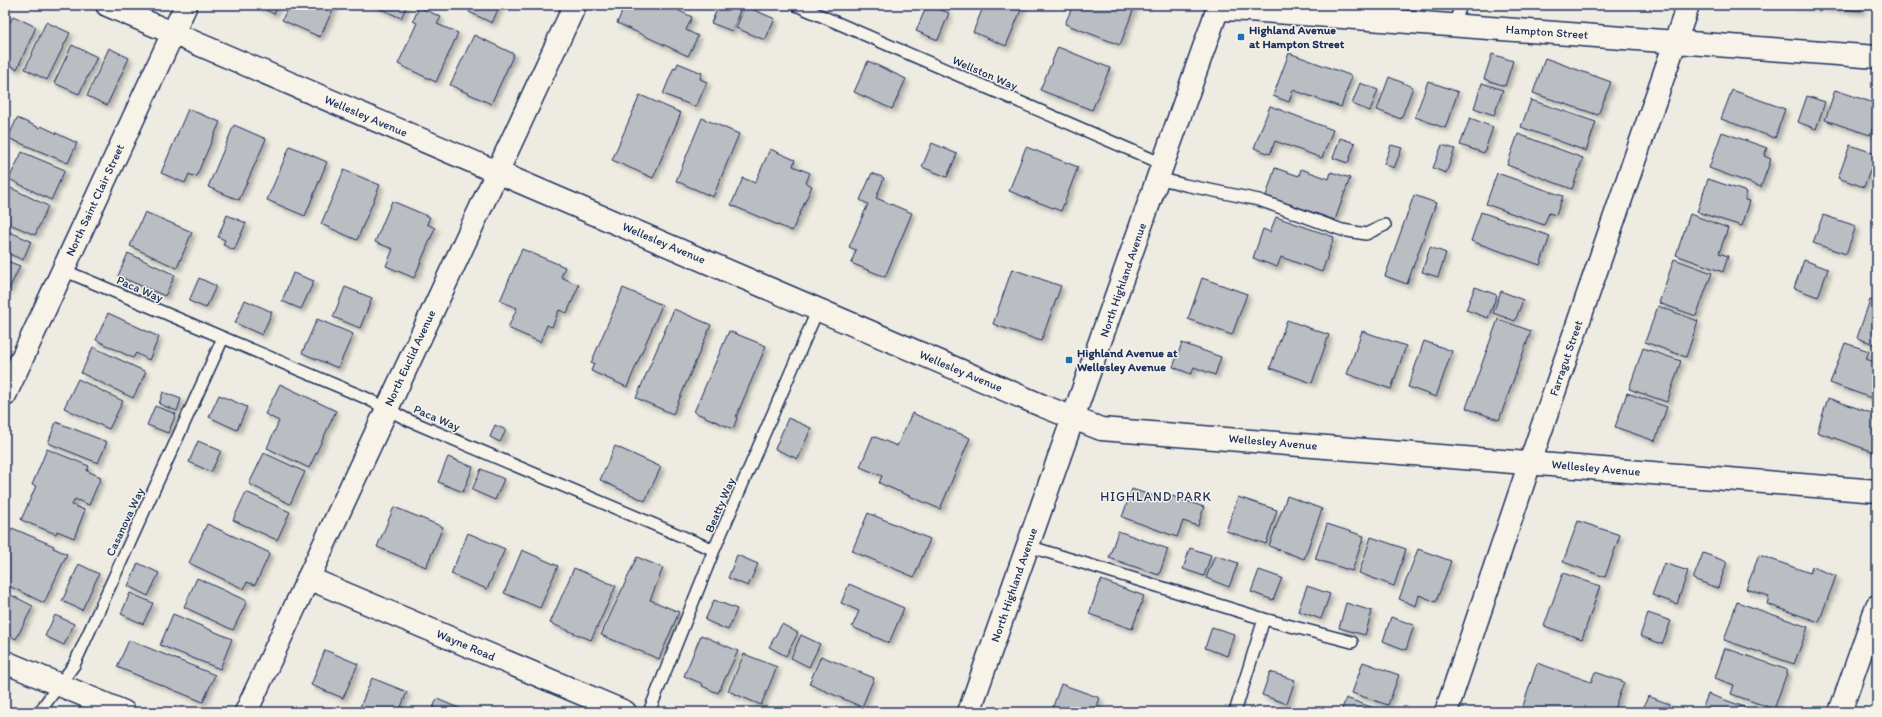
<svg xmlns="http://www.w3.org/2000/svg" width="1882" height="717" font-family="Itim,sans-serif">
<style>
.building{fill:#babdc2;stroke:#1b2f5e;filter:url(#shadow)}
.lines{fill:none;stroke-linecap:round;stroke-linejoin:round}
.lane-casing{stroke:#1b2f5e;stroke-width:14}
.street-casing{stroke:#1b2f5e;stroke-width:25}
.secondary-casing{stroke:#1b2f5e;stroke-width:25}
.lane{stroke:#f7f3e8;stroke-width:11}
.street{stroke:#f7f3e8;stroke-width:22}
.secondary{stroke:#f7f3e8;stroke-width:22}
.poi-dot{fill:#1f6fb2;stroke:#f7f3e8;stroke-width:1.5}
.labels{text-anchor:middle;stroke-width:3;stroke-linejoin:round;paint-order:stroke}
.poi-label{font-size:12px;font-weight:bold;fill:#1b2f5e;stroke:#f7f3e8;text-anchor:start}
.street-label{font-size:12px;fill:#1b2f5e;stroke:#f7f3e8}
.neighbourhood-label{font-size:13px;letter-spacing:1px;fill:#1b2f5e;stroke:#f7f3e8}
</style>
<defs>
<filter id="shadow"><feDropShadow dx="3.5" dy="3.5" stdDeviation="2" flood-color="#0004"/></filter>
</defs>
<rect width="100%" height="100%" fill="#eeebe2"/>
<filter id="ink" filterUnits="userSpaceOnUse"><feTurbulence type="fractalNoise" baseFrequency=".025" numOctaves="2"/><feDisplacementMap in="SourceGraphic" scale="8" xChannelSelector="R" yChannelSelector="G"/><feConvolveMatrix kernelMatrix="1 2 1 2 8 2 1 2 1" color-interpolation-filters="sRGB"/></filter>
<g filter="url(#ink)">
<path class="building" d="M 256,5 L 278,5 L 274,14 Z
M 289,5 L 335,5 L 320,37 L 282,20 Z
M 372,5 L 407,5 L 401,18 Z
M 472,5 L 500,5 L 492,23 L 469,12 Z
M 625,5 L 667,5 L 692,17 L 686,30 L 698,36 L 688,56 L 617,23 Z
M 719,5 L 742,5 L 732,31 L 711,23 Z
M 927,5 L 949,13 L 938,40 L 916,31 Z
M 984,5 L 1023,5 L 1006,46 L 973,32 Z
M 1073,5 L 1135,5 L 1120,45 L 1065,24 Z
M 1790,5 L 1862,5 L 1861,11 Z
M 745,6 L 775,19 L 765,40 L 736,28 Z
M 419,7 L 441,17 L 437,24 L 458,33 L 436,82 L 398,64 L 417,23 L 413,21 Z
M 13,16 L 36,27 L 17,69 L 5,63 L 5,33 Z
M 46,22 L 70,33 L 47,80 L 25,69 Z
M 474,35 L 514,54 L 491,104 L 450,85 Z
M 72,45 L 97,57 L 79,94 L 54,83 Z
M 1058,47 L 1110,68 L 1092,110 L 1040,90 Z
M 109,48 L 129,58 L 107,105 L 87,96 Z
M 1289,53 L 1352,76 L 1341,107 L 1293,90 L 1289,102 L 1273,96 Z
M 1492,54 L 1513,61 L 1505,86 L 1484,79 Z
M 1545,58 L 1611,82 L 1598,115 L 1533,93 Z
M 868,61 L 906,79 L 892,109 L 854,92 Z
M 678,63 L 702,73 L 700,79 L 707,82 L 696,107 L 663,94 L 674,67 L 676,68 Z
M 1389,77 L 1413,87 L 1401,119 L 1377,110 Z
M 1428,81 L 1458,92 L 1445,128 L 1415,117 Z
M 1360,83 L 1378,90 L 1370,111 L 1352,104 Z
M 1482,83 L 1503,90 L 1494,115 L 1474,108 Z
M 1732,90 L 1785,109 L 1775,138 L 1721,119 Z
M 1835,90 L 1877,104 L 1877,116 L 1870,135 L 1825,120 Z
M 640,95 L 681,113 L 653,178 L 612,160 Z
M 1807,96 L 1825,102 L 1816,129 L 1798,122 Z
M 1531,100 L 1596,122 L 1586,151 L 1521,127 Z
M 1270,106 L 1333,130 L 1322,158 L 1275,141 L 1270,154 L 1254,148 Z
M 188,109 L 220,122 L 196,177 L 189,174 L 185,183 L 161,173 Z
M 17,118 L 40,128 L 41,126 L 77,143 L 68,163 L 8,138 Z
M 702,118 L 739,134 L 713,197 L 676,181 Z
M 1470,118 L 1493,127 L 1484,153 L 1460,145 Z
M 234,125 L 266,139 L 239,200 L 208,187 Z
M 1722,132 L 1767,148 L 1764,156 L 1771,159 L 1761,187 L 1709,168 Z
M 1518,134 L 1583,158 L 1572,189 L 1507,165 Z
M 1340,138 L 1355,143 L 1348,163 L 1333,158 Z
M 932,143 L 957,154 L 947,177 L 922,167 Z
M 1391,145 L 1402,148 L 1394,168 L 1384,164 Z
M 1442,145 L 1455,149 L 1446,173 L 1433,168 Z
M 1850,145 L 1876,154 L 1864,187 L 1838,178 Z
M 290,146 L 327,162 L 305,216 L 267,200 Z
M 1026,147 L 1078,167 L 1061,211 L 1009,191 Z
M 770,149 L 795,160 L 793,166 L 810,173 L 806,183 L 812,186 L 792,231 L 731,205 L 743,178 L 755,183 Z
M 22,152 L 65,170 L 51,200 L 9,179 Z
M 1275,168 L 1299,176 L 1301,169 L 1329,179 L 1331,172 L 1350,178 L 1335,220 L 1266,196 Z
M 344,170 L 380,185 L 357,240 L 321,224 Z
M 872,173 L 884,178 L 876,198 L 912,213 L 885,277 L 851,263 L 856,250 L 849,247 L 868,204 L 860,200 Z
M 1497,173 L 1563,196 L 1556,215 L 1549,213 L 1544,225 L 1486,204 Z
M 1708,179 L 1747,192 L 1745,200 L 1750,201 L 1742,226 L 1697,212 Z
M 9,187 L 48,206 L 35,235 L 5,222 L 5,196 Z
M 1414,195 L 1436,203 L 1407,284 L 1385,276 Z
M 392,201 L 430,217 L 427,224 L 435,228 L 414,278 L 386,266 L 393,249 L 375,242 Z
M 145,212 L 192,232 L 177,268 L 130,246 Z
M 1481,212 L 1550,236 L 1540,265 L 1471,241 Z
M 1690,214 L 1728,228 L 1719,253 L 1728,256 L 1723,272 L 1676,255 Z
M 227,215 L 246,223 L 234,250 L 223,245 L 225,240 L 218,237 Z
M 1823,215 L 1856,226 L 1846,254 L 1813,243 Z
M 1276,217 L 1334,237 L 1322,272 L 1281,257 L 1277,267 L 1253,258 L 1263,229 L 1270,232 Z
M 5,230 L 31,241 L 23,260 L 5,252 Z
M 1430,247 L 1446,253 L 1438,277 L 1422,272 Z
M 522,249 L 565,267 L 561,277 L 579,285 L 567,313 L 559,310 L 552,327 L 547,325 L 540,342 L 508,328 L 517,308 L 500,301 Z
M 128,253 L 175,275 L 165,296 L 118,276 Z
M 1674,259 L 1712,273 L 1696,316 L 1659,303 Z
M 5,260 L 20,266 L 8,291 L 5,290 Z
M 1804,260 L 1828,269 L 1818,297 L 1794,288 Z
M 1012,269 L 1061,286 L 1041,341 L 993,324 Z
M 293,273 L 314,281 L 301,309 L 282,301 Z
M 199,278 L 216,286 L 206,308 L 189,301 Z
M 1202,278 L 1247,294 L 1232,335 L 1188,319 Z
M 345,287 L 372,298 L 360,328 L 333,317 Z
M 1475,287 L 1497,295 L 1488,318 L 1466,310 Z
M 623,288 L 662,305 L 627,387 L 591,371 L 594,363 L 591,363 Z
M 1501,291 L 1523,300 L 1515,321 L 1493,313 Z
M 245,300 L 272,312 L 262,335 L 235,323 Z
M 1870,300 L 1877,302 L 1877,345 L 1857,338 Z
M 1658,306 L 1698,321 L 1686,357 L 1645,342 Z
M 674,309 L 711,325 L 673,414 L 636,398 Z
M 108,313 L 159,337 L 149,360 L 136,353 L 133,358 L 96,340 Z
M 317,319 L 353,334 L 338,368 L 302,353 Z
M 1498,319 L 1531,331 L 1499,420 L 1466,408 Z
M 1287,320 L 1329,335 L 1312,383 L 1270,368 Z
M 729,331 L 766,346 L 736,417 L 737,418 L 733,429 L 694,412 Z
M 1362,331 L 1406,346 L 1391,389 L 1347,374 Z
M 1424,341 L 1452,351 L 1436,397 L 1408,387 Z
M 1182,343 L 1221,357 L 1215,375 L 1194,367 L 1191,374 L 1173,367 Z
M 1845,343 L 1869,351 L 1866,359 L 1877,363 L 1877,400 L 1830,383 Z
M 93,347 L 146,372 L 133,398 L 81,373 Z
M 1643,348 L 1681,361 L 1667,402 L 1629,389 Z
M 78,379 L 123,401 L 109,429 L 64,408 Z
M 280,384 L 336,411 L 309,468 L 267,448 L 279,421 L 265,414 Z
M 163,392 L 181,399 L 177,411 L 159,404 Z
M 1627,393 L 1667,407 L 1655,441 L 1615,427 Z
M 219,395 L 247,407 L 237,430 L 209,417 Z
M 1828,398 L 1877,415 L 1877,443 L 1874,452 L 1817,432 Z
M 155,406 L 176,414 L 168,433 L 147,425 Z
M 912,413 L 970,438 L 940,509 L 879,483 L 882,476 L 860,467 L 873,436 L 897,446 Z
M 788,418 L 811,428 L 798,459 L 775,449 Z
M 56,422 L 107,442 L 98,463 L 48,443 Z
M 495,425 L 506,430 L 500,442 L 490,437 Z
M 198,441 L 221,451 L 211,472 L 189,462 Z
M 615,446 L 661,467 L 645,501 L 600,480 Z
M 47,449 L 89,466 L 87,471 L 101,477 L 89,505 L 75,499 L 72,505 L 85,510 L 74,538 L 57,531 L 56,534 L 21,520 L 36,486 L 32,485 Z
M 264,453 L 305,472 L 290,504 L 249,484 Z
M 448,457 L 473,467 L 463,492 L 438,482 Z
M 481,469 L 504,479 L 495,500 L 472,490 Z
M 1132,489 L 1170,502 L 1172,496 L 1204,507 L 1198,526 L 1183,521 L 1177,537 L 1122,517 Z
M 246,492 L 290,512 L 277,540 L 233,520 Z
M 1287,496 L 1322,509 L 1304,559 L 1269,546 Z
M 1238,497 L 1277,510 L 1266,544 L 1226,531 Z
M 394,507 L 443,527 L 426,567 L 377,547 Z
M 868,513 L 930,539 L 914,577 L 852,551 Z
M 1578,521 L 1620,535 L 1605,577 L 1563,562 Z
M 207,524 L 270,553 L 255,585 L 247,582 L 244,589 L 189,563 Z
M 1327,524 L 1364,536 L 1352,571 L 1315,559 Z
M 12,528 L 54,546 L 53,548 L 67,554 L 44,603 L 5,584 L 5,544 Z
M 1118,531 L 1168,549 L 1159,575 L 1109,558 Z
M 468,533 L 505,549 L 487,589 L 451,574 Z
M 1371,537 L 1406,549 L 1394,586 L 1359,573 Z
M 1190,548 L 1211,555 L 1204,576 L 1183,569 Z
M 1418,549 L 1451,561 L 1436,602 L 1419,595 L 1416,606 L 1399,599 Z
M 522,550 L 558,566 L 540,608 L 504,593 Z
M 1703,553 L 1727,562 L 1718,588 L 1693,579 Z
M 737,555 L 758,564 L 748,586 L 728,578 Z
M 1215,555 L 1238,563 L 1229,587 L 1206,578 Z
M 1759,555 L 1810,573 L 1812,567 L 1836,576 L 1819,622 L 1767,604 L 1769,596 L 1746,589 Z
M 637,557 L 663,568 L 650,600 L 679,612 L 659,659 L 601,635 Z
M 138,563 L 159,573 L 148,596 L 128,586 Z
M 1664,563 L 1688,571 L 1677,604 L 1652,595 Z
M 79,564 L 99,574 L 82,610 L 62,601 Z
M 574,568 L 616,586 L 591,640 L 550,623 Z
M 1259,570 L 1282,578 L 1273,600 L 1251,592 Z
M 1563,573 L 1600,586 L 1582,639 L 1544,626 Z
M 197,578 L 247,601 L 233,630 L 184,607 Z
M 1101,580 L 1144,596 L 1132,629 L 1089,614 Z
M 849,584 L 904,608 L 889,643 L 852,627 L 859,611 L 841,603 Z
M 1307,586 L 1330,594 L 1321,619 L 1298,611 Z
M 5,592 L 33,606 L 16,639 L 5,633 Z
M 130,593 L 153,603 L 143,624 L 121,614 Z
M 714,600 L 737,609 L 728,630 L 705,620 Z
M 1737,602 L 1808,627 L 1794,664 L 1724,640 Z
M 1346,603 L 1372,611 L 1365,635 L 1339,628 Z
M 1648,613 L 1671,621 L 1662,644 L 1640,636 Z
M 173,614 L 232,639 L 220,669 L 160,645 Z
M 55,615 L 74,624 L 64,645 L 45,636 Z
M 1391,617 L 1414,625 L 1406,650 L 1383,641 Z
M 782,624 L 798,633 L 786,656 L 769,647 Z
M 1212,627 L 1234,634 L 1227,656 L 1205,648 Z
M 701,635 L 738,651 L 718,693 L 702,686 L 703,684 L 684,676 Z
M 801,635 L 820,644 L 809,667 L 791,658 Z
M 129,640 L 215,675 L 203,702 L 117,667 Z
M 1725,648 L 1788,670 L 1774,709 L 1731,694 L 1734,685 L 1715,678 Z
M 325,650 L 358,664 L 343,698 L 311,685 Z
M 744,654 L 777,667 L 761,705 L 728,691 Z
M 821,656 L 874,678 L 862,707 L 809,684 Z
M 1363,662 L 1399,675 L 1388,705 L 1352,693 Z
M 1537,663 L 1591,682 L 1595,672 L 1624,682 L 1613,712 L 1521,712 Z
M 1270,672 L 1295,680 L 1287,704 L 1262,695 Z
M 372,678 L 407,692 L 399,712 L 358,712 Z
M 1061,684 L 1100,698 L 1095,712 L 1051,712 Z
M 1708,694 L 1759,712 L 1701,712 Z
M 1648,696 L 1669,704 L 1667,712 L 1642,712 Z
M 1346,698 L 1385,712 L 1341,712 Z
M 437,699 L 468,712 L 431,712 Z"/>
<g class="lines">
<g class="lane-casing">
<path id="lane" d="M 796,5 L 1163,164
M 1454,25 L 1461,5
M 1158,178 L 1185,185 L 1259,200 L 1342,230 L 1366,234 L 1385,225
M 63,270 L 366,398 L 408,420 L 714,550
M 1028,546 L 1264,619 L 1352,642
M 41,712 L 45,704 L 74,665 L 223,338
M 649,712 L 714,550 L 818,309
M 1235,712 L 1264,619"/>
</g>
<g class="street-casing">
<path id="street" d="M 107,5 L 1043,406 L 1101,429 L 1877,491
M 1217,9 L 1249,10 L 1877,57
M 5,395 L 186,5
M 308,578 L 625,712
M 5,662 L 124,712
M 246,712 L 575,5
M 1446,712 L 1539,436 L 1688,5
M 1840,712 L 1877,606"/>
</g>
<g class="secondary-casing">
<path id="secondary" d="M 969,712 L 1219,5"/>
</g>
<use href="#lane" class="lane"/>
<use href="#street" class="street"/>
<use href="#secondary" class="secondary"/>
</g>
</g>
<g class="poi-dot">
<rect x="1237" y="33" width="8" height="8" rx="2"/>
<rect x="1065" y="356" width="8" height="8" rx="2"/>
</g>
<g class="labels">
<g class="poi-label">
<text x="1249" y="34">Highland Avenue<tspan x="1249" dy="14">at Hampton Street</tspan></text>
<text x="1077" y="357">Highland Avenue at<tspan x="1077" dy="14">Wellesley Avenue</tspan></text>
</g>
<g class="street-label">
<text transform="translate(1547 32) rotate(4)" y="4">Hampton Street</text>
<text transform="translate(985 73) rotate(23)" y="4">Wellston Way</text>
<text transform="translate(366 116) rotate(23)" y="4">Wellesley Avenue</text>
<text transform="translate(95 200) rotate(-65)" y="4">North Saint Clair Street</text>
<text transform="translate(664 243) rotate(23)" y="4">Wellesley Avenue</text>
<text transform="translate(1123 280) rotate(-71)" y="4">North Highland Avenue</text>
<text transform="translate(140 289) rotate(23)" y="4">Paca Way</text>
<text transform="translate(410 358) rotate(-65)" y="4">North Euclid Avenue</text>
<text transform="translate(1566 358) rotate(-71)" y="4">Farragut Street</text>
<text transform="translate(961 371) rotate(23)" y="4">Wellesley Avenue</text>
<text transform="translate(437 418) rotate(23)" y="4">Paca Way</text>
<text transform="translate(1273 442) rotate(5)" y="4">Wellesley Avenue</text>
<text transform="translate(1596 468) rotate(5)" y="4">Wellesley Avenue</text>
<text transform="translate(720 505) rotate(-67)" y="4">Beatty Way</text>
<text transform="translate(125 522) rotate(-65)" y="4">Casanova Way</text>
<text transform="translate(1014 585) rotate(-71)" y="4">North Highland Avenue</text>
<text transform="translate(466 645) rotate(23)" y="4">Wayne Road</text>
</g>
<g class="neighbourhood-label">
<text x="1156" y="501">HIGHLAND PARK</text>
</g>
</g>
<rect width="1882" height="717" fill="none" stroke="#f7f3e8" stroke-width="20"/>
<rect x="10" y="10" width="1862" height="697" fill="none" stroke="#1b2f5e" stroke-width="1.5" filter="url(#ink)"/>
</svg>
